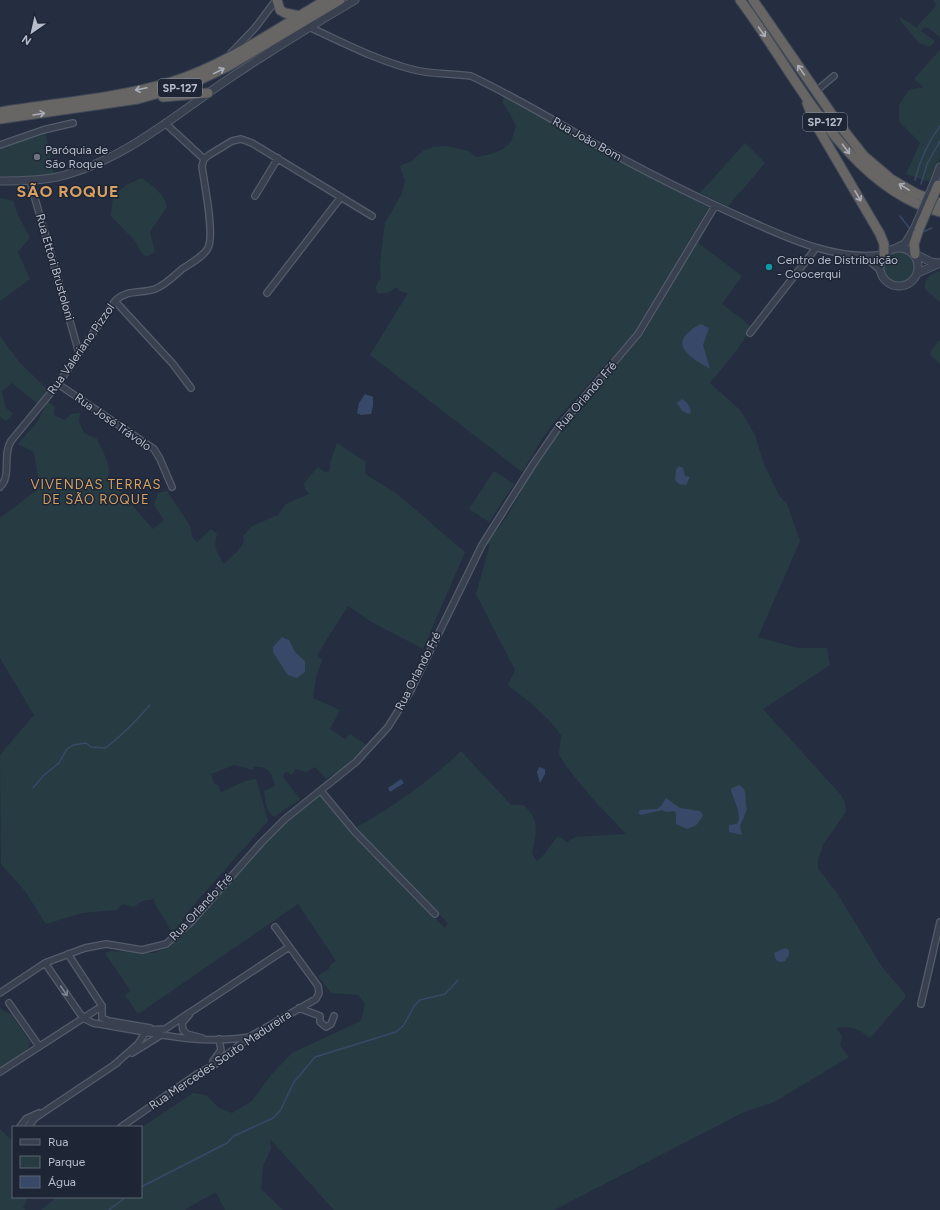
<svg xmlns="http://www.w3.org/2000/svg" width="940" height="1210" font-family="Figtree,sans-serif">
<style>
.green{fill:#273c42}
.water{fill:#384869}
.lines{fill:none;stroke-linecap:round;stroke-linejoin:round}
.stream{stroke:#384869;stroke-width:1.5}
.minor-casing{stroke:#545c6b;stroke-width:8}
.tertiary-casing{stroke:#545c6b;stroke-width:9}
.trunk-casing{stroke:#414958;stroke-width:11}
.minor{stroke:#394151;stroke-width:5.5}
.tertiary{stroke:#394151;stroke-width:7}
.trunk{stroke:#676664;stroke-width:9}
.tertiary-bridge-casing{stroke:#545c6b;stroke-width:9;stroke-linecap:butt}
.trunk-bridge-casing{stroke:#414958;stroke-width:11;stroke-linecap:butt}
.tertiary-bridge{stroke:#394151;stroke-width:7}
.trunk-bridge{stroke:#676664;stroke-width:9}
.oneway{stroke:#aaafbc}
.oneway2{stroke:#7e8594}
.worship-dot{fill:#6b7280;stroke:#1e2636;stroke-width:1.5}
.culture-dot{fill:#0f9aa8;stroke:#1e2636;stroke-width:1.5}
.labels{text-anchor:middle;stroke-width:3;stroke-linejoin:round;paint-order:stroke}
.shield{fill:#1e2636;stroke:#888f9e;stroke-width:1}
.shield-label{font-size:11px;font-weight:bold;fill:#b6bccb}
.street-label{font-size:12px;fill:#b6bccb;stroke:#1e2636}
.poi-label{font-size:12px;fill:#b6bccb;stroke:#1e2636;text-anchor:start}
.neighbourhood-label{font-size:13px;letter-spacing:1px;fill:#d8a164;stroke:#1e2636}
.district-label{font-size:16px;font-weight:bold;letter-spacing:1px;fill:#d8a164;stroke:#1e2636}
</style>
<rect width="100%" height="100%" fill="#252e41"/>
<path class="green" d="M 933,0 L 940,0 L 940,37 L 928,28 L 924,27 L 921,31 L 935,41 L 930,47 L 919,43 L 900,20 L 900,17 L 917,28 C 922,18 932,13 936,5 Z
M 940,50 L 940,158 L 930,182 L 906,174 L 920,143 L 899,121 L 899,105 L 909,90 L 923,87 L 914,79 Z
M 504,97 L 639,171 L 709,207 L 635,332 L 556,420 L 544,436 L 522,472 L 370,355 L 408,293 L 399,291 L 398,288 L 395,288 C 389,293 385,294 377,293 L 376,286 L 381,278 L 380,264 L 385,223 L 401,195 L 405,181 L 400,167 L 402,165 L 412,161 L 423,151 L 433,147 L 446,146 L 469,151 L 476,157 C 486,156 505,152 511,141 C 513,137 514,131 516,126 L 510,114 L 502,102 Z
M 45,132 L 54,174 L 29,178 L 0,176 L 0,149 Z
M 745,143 L 765,163 L 728,206 L 700,193 Z
M 142,178 C 152,186 165,194 167,207 L 150,232 L 155,252 L 146,257 L 139,249 L 136,242 L 111,216 L 113,197 L 126,185 Z
M 0,198 L 14,201 C 15,214 25,226 30,238 L 18,252 L 30,279 L 0,301 Z
M 697,242 L 742,276 L 722,304 L 752,327 L 736,351 L 710,383 L 741,411 L 755,435 L 763,462 L 780,497 L 787,504 L 800,541 L 758,637 L 797,648 L 827,648 L 830,665 L 763,709 L 840,794 L 845,802 L 846,812 L 824,843 L 818,859 L 818,869 L 837,893 L 882,967 L 905,994 L 905,998 L 870,1038 C 859,1029 851,1025 836,1028 L 842,1036 L 840,1046 L 849,1057 L 774,1102 L 744,1112 L 554,1210 L 334,1210 L 270,1139 L 271,1149 L 263,1166 L 261,1189 L 283,1210 L 225,1210 L 216,1192 L 184,1210 L 41,1210 L 57,1197 L 141,1197 L 141,1128 L 193,1093 L 206,1095 L 219,1108 L 232,1113 L 252,1101 L 272,1074 L 292,1053 L 361,1021 L 365,1004 L 358,995 L 331,993 L 318,976 L 330,968 L 329,966 L 336,961 L 298,904 L 138,1014 L 125,995 L 131,991 L 105,953 L 111,951 L 154,953 L 167,948 L 191,927 L 263,845 L 286,823 L 320,795 L 351,833 L 445,928 L 448,923 L 355,828 C 396,805 427,783 461,751 L 511,805 L 523,805 C 541,820 536,833 532,854 L 537,861 C 546,854 550,845 558,836 L 567,842 L 575,837 L 626,834 L 592,798 L 566,766 L 559,755 L 561,735 L 551,722 L 533,705 L 508,685 L 515,670 L 476,594 L 490,545 L 487,543 L 508,515 L 533,470 L 560,430 L 642,336 Z
M883 267a16 16 0 1 1 32 0a16 16 0 1 1-32 0Z
M 940,271 L 940,302 L 925,289 C 924,278 931,274 940,271 Z
M 0,336 L 20,363 L 47,389 L 45,395 L 38,404 L 12,383 L 2,391 L 5,407 L 13,414 L 6,421 L 0,417 Z
M 940,340 L 940,364 L 930,355 L 931,351 Z
M 48,401 L 55,407 L 54,415 L 65,420 L 71,414 L 80,413 L 79,422 L 84,433 L 97,439 C 102,450 112,466 108,478 L 153,529 L 164,520 L 154,505 L 158,493 L 167,491 L 190,526 L 192,537 L 197,542 L 211,529 L 217,534 C 213,547 217,554 224,564 L 238,551 L 244,542 L 243,536 L 252,526 L 278,515 L 286,504 L 309,494 L 305,489 L 304,483 L 318,467 L 325,472 L 330,471 L 330,463 L 337,443 L 366,462 L 365,474 L 397,494 L 465,552 L 423,649 L 370,621 L 348,606 L 317,655 L 322,660 L 316,677 L 313,698 L 340,710 L 330,729 L 345,739 L 350,734 L 366,745 L 345,767 L 326,779 L 315,767 L 306,772 L 295,769 L 292,775 L 287,772 L 284,773 L 283,777 L 300,799 L 274,817 C 266,811 265,800 264,791 L 275,786 C 273,773 267,765 253,767 L 253,770 L 234,765 L 211,774 L 214,784 L 218,785 L 221,792 L 245,781 L 256,779 L 268,821 L 191,908 L 176,929 L 170,930 C 166,919 157,911 154,899 L 142,901 L 134,907 L 122,904 L 117,910 L 82,913 L 46,924 L 25,891 L 1,864 L 0,755 L 34,715 L 0,658 L 0,518 L 45,484 L 39,484 L 34,452 L 18,444 L 38,421 Z
M 494,471 L 514,484 L 489,522 L 469,509 Z
M 0,1008 L 5,1012 L 11,1014 L 30,1042 L 28,1049 L 0,1068 Z
M 0,1129 L 13,1141 L 13,1197 L 28,1197 L 23,1208 L 25,1210 L 0,1210 Z"/>
<path class="water" d="M 701,324 L 709,328 L 703,345 L 710,369 C 699,362 670,348 688,333 C 692,329 696,326 701,324 Z
M 365,394 L 373,397 L 373,406 L 371,414 L 361,415 L 357,413 L 359,403 Z
M 682,399 C 687,402 690,406 691,412 L 689,414 L 682,411 L 677,403 Z
M 679,466 L 683,468 L 685,476 L 690,477 L 686,485 L 679,484 L 675,480 L 676,470 Z
M 282,637 L 289,640 L 295,652 L 305,661 L 305,672 L 297,678 L 288,675 L 285,671 L 273,652 L 273,647 Z
M 539,767 L 545,769 L 545,774 L 540,783 L 537,772 Z
M 401,779 L 404,783 L 390,792 L 388,788 Z
M 739,785 C 749,790 744,800 747,809 L 740,826 L 742,835 L 729,832 L 729,825 L 737,824 L 739,819 L 738,810 L 731,791 L 732,788 Z
M 666,798 L 680,808 L 700,811 L 703,815 C 703,816 697,825 695,826 L 687,829 L 676,824 L 676,813 L 674,811 L 667,812 L 662,810 L 641,815 L 638,813 L 640,810 L 657,809 L 661,806 Z
M 785,948 L 789,950 L 789,955 L 785,961 L 780,962 L 776,960 L 774,953 Z"/>
<g class="lines">
<path class="stream" d="M 915,180 C 920,160 928,142 940,126
M 921,184 L 927,164 L 940,141
M 900,216 L 910,229
M 923,232 L 932,228
M 33,788 L 43,776 L 59,763 L 66,750 L 73,745 L 86,743 L 91,747 L 105,748 C 122,736 136,721 150,705
M 141,1187 L 227,1143 L 234,1136 L 273,1118 L 280,1111 L 294,1082 L 315,1057 L 396,1032 L 404,1025 L 414,1006 L 420,1000 L 445,994 L 458,980
M 109,1210 L 126,1197"/>
<g class="minor-casing">
<path id="minor" d="M 309,27 C 342,42 376,60 411,69 C 431,75 451,73 471,76 C 511,95 550,118 588,140 C 642,170 697,198 754,223 C 792,240 841,262 884,254
M 231,53 L 255,28 L 276,0
M 816,91 L 834,76
M 165,123 L 204,159
M 0,145 L 43,130 L 73,123
M 30,181 L 79,353
M 255,196 L 278,158
M 864,256 L 880,270
M 267,293 L 341,197
M 115,301 L 173,364 L 191,388
M 750,333 L 816,248
M 58,384 L 154,449 L 160,459 L 172,487
M 0,487 C 12,476 2,455 11,441 L 58,384 L 115,301 C 127,289 140,294 155,289 C 165,285 174,276 182,269 C 191,263 203,257 208,248 C 215,234 204,183 202,166 L 204,159 L 209,155 L 232,141 L 241,139 L 252,143 L 372,216
M 321,791 L 355,832 L 435,914
M 68,954 L 102,1006
M 45,963 L 83,1018 L 93,1023 C 144,1031 197,1046 249,1037
M 0,993 L 45,963 L 85,948 L 106,944 L 142,950 L 166,944 L 190,923 L 262,842 L 285,819 L 356,762 L 388,727 L 410,692 L 482,545 L 532,466 L 558,428 L 638,334 L 715,206
M 9,1003 L 39,1046
M 921,1004 L 940,922
M 102,1006 L 102,1018 L 109,1021 L 150,1028
M 299,1008 L 320,1016 L 320,1022 L 326,1027 L 331,1024 L 334,1016
M 189,1015 L 182,1023 L 183,1030 L 187,1034 L 202,1038
M 132,1053 L 161,1035
M 213,1061 L 221,1050 L 219,1039
M 114,1065 L 138,1044 L 147,1030 L 165,1029 L 289,947
M 0,1072 L 102,1006
M 20,1127 L 26,1119 L 39,1113
M 28,1127 L 35,1118 L 117,1063
M 121,1127 L 197,1074 L 214,1065 L 251,1036 L 316,999 L 319,993 L 318,986 L 275,927"/>
</g>
<g class="tertiary-casing">
<path id="tertiary" d="M 0,181 C 19,181 38,181 57,177 C 119,163 173,117 224,82 C 267,53 311,26 355,0
M 934,183 L 940,167
M 898,247 L 905,244 L 915,227
M880 267a19 19 0 1 1 38 0a19 19 0 1 1-38 0Z
M 915,254 L 931,262 L 940,263
M 918,273 L 938,264"/>
</g>
<g class="trunk-casing">
<path id="trunk" d="M 277,0 L 280,10 L 285,13 L 300,16
M 740,0 C 795,72 845,187 940,212
M 753,0 L 838,123 L 864,156 L 891,179 L 915,193 L 940,203
M 163,97 L 208,93
M 807,103 L 815,123 L 880,234 L 884,244 L 884,254
M 0,112 C 54,103 119,98 171,82 C 226,65 276,29 326,0
M 0,119 L 138,99 L 191,84 L 227,67 L 340,0
M 915,254 L 914,244 L 919,229"/>
</g>
<use href="#minor" class="minor"/>
<use href="#tertiary" class="tertiary"/>
<use href="#trunk" class="trunk"/>
<g class="tertiary-bridge-casing">
<path id="tertiary-bridge" d="M 915,227 L 934,183"/>
</g>
<g class="trunk-bridge-casing">
<path id="trunk-bridge" d="M 919,229 L 938,185"/>
</g>
<use href="#tertiary-bridge" class="tertiary-bridge"/>
<use href="#trunk-bridge" class="trunk-bridge"/>
</g>
<defs><path id="oneway-shaft" d="M-6 0H5M1.5-3L5.5 0L1.5 3" fill="none" stroke-width="1.6" stroke-linecap="round" stroke-linejoin="round"/></defs>
<g class="oneway">
<use href="#oneway-shaft" transform="translate(762 32) rotate(55)"/>
<use href="#oneway-shaft" transform="translate(801 70) rotate(-125)"/>
<use href="#oneway-shaft" transform="translate(219 71) rotate(-26)"/>
<use href="#oneway-shaft" transform="translate(141 89) rotate(168)"/>
<use href="#oneway-shaft" transform="translate(39 114) rotate(-9)"/>
<use href="#oneway-shaft" transform="translate(846 149) rotate(53)"/>
<use href="#oneway-shaft" transform="translate(904 187) rotate(-149)"/>
<use href="#oneway-shaft" transform="translate(858 196) rotate(60)"/>
</g>
<use class="oneway2" href="#oneway-shaft" transform="translate(64 991) rotate(56)"/>
<circle class="worship-dot" cx="37" cy="157" r="4"/>
<circle class="culture-dot" cx="769" cy="267" r="4"/>
<g class="labels">
<g class="shield">
<rect x="158" y="79" width="44" height="18" rx="3"/>
<rect x="803" y="113" width="44" height="18" rx="3"/>
</g>
<g class="shield-label">
<text x="180" y="92">SP-127</text>
<text x="825" y="126">SP-127</text>
</g>
<g class="street-label">
<text transform="translate(587 139) rotate(29)" y="4">Rua João Bom</text>
<text transform="translate(55 267) rotate(74)" y="4">Rua Ettori Brustoloni</text>
<text transform="translate(81 349) rotate(-55)" y="4">Rua Valeriano Pizzol</text>
<text transform="translate(586 396) rotate(-49)" y="4">Rua Orlando Fré</text>
<text transform="translate(113 422) rotate(35)" y="4">Rua José Trávolo</text>
<text transform="translate(418 671) rotate(-63)" y="4">Rua Orlando Fré</text>
<text transform="translate(201 907) rotate(-47)" y="4">Rua Orlando Fré</text>
<text transform="translate(220 1060) rotate(-34)" y="4">Rua Mercedes Souto Madureira</text>
</g>
<g class="poi-label">
<text x="45" y="154">Paróquia de<tspan x="45" dy="14">São Roque</tspan></text>
<text x="777" y="264">Centro de Distribuição<tspan x="777" dy="14">- Coocerqui</tspan></text>
</g>
<g class="neighbourhood-label">
<text x="96" y="489">VIVENDAS TERRAS<tspan x="96" dy="15">DE SÃO ROQUE</tspan></text>
</g>
<g class="district-label">
<text x="68" y="197">SÃO ROQUE</text>
</g>
</g>
<rect x="12" y="1126" width="130" height="72" fill="#1e2636" stroke="#5b6272"/>
<rect x="20" y="1139" width="20" height="6" fill="#394151" stroke="#5b6272"/>
<text x="48" y="1146" font-size="12" fill="#b6bccb">Rua</text>
<rect x="20" y="1156" width="20" height="12" fill="#273c42" stroke="#5b6272"/>
<text x="48" y="1166" font-size="12" fill="#b6bccb">Parque</text>
<rect x="20" y="1176" width="20" height="12" fill="#384869" stroke="#5b6272"/>
<text x="48" y="1186" font-size="12" fill="#b6bccb">Água</text>
<g transform="translate(32 32) rotate(214)" stroke="#1e2636" stroke-width="3" paint-order="stroke">
<path d="M0-3L7 15L0 10L-7 15Z" fill="#b6bccb"/>
<text y="-6" font-size="11" font-weight="bold" text-anchor="middle" fill="#b6bccb">N</text>
</g>
</svg>
